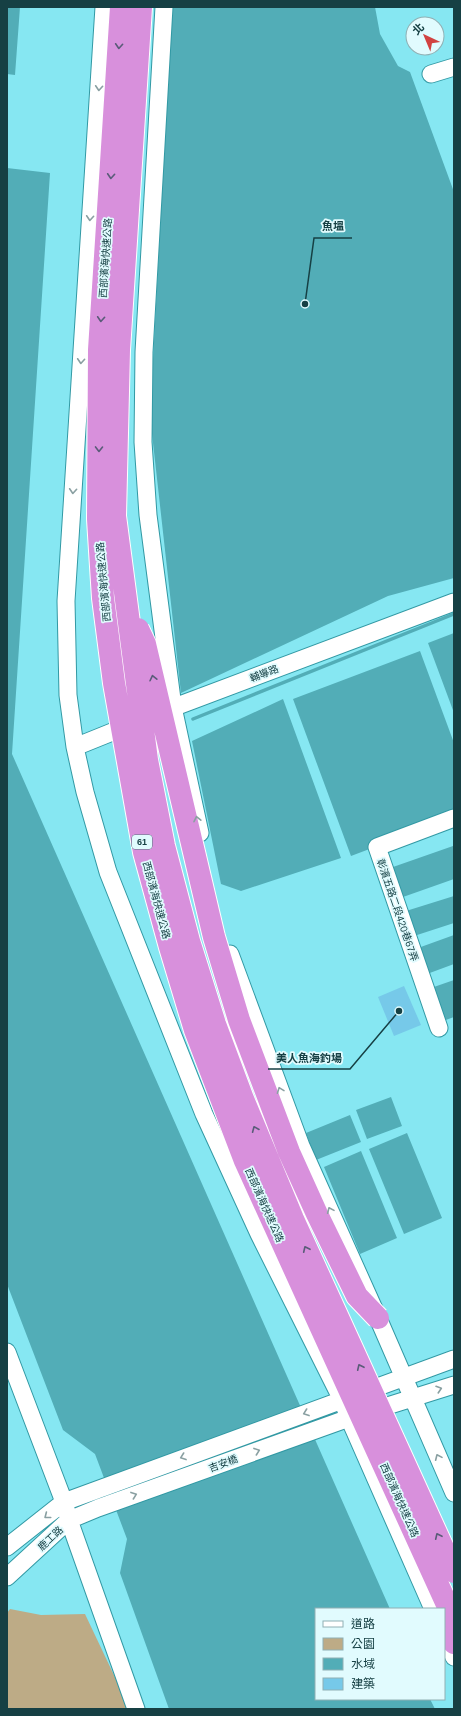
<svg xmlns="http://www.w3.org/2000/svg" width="461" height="1716" font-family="Helvetica,'Noto Sans TC',sans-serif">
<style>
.green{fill:#bdab86}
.water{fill:#52adb7}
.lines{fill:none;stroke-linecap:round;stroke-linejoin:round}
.stream{stroke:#52adb7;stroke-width:3.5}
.building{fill:#76c9e9}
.minor-casing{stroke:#3299a4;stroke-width:19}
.highway-casing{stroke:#fff;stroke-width:24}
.minor{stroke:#fff;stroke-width:17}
.highway{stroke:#d890dc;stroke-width:22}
.highway-bridge-casing{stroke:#fff;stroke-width:24;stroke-linecap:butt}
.highway-bridge{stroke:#d890dc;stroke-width:22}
.oneway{stroke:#5a5c79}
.oneway2{stroke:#8aa0a2}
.labels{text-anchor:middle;stroke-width:3.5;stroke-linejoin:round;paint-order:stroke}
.shield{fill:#e1fbfe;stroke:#53787c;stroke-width:1}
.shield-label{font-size:9px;font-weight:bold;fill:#164044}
.street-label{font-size:10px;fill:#164044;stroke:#e1fbfe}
.leader{fill:none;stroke:#164044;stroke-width:1.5}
.callout-dot{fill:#164044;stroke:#e1fbfe;stroke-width:1.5}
.callout-label{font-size:11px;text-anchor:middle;font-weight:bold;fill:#164044;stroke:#e1fbfe;stroke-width:3.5;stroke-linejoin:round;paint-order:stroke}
</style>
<rect width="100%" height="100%" fill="#86e7f2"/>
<path class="green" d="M 10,1609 L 41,1615 L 85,1614 L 130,1709 L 7,1709 L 7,1613 Z"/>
<path class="water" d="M 7,7 L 20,7 L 15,75 L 7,74 Z
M 172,7 L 375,7 L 380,34 L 398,66 L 410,72 L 454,192 L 454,578 L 388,596 L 181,693 L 150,416 Z
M 7,168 L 50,173 L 12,754 L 390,1609 L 316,1609 L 316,1699 L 430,1699 L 435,1709 L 169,1709 L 120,1573 L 127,1539 L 95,1454 L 63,1430 L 7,1284 Z
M 454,633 L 454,713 L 428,643 Z
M 420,651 L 454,743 L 454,817 L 351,856 L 293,699 Z
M 283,699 L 341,858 L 241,891 L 221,884 L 192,741 Z
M 453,846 L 454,879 L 403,897 L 393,867 Z
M 454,896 L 454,923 L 414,936 L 406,911 Z
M 454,935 L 454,964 L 427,974 L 418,948 Z
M 454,980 L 454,1017 L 443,1021 L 431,988 Z
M 391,1097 L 402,1126 L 367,1139 L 356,1110 Z
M 350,1115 L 361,1142 L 316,1160 L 306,1133 Z
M 407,1133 L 442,1218 L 404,1234 L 369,1149 Z
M 361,1151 L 397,1238 L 360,1254 L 324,1167 Z"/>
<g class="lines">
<path class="stream" d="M 193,719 L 454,614"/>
</g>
<path class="building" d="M 404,986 L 421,1025 L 394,1036 L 378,997 Z"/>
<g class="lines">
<g class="minor-casing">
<path id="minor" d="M 104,7 L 66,601 L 68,695 L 75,747 L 85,792 L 108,872 L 204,1114 L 259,1234 L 342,1400 L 349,1418 L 433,1609
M 164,7 L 144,352 L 143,442 L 148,515 L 173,707 L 200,833
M 431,74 L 454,67
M 164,711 L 454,602
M 75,747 L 132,724
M 230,954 L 301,1146 L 378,1318 L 454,1493
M 439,1028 L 377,847 L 454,818
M 7,1352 L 64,1502 L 69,1520 L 136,1709
M 7,1547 L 64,1502 L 454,1359
M 7,1577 L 69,1520 L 98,1508 L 349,1418 L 454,1385
M 444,1634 L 454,1657"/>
</g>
<g class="highway-casing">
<path id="highway" d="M 444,1630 L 454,1643"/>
</g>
<use href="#minor" class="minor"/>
<use href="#highway" class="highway"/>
<g class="highway-bridge-casing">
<path id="highway-bridge" d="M 121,7 L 99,350 L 98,519 L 103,598 L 114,683 L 144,852 L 170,947 L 195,1030 L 245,1161 L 454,1620
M 141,7 L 119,350 L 115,516 L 147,760 L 164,846 L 189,941 L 215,1024 L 243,1099 L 293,1219 L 454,1572
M 138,629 L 145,644 L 214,937 L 239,1020 L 289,1152 L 317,1214 L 357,1296 L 378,1318"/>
</g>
<use href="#highway-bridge" class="highway-bridge"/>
</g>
<defs><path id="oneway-chevron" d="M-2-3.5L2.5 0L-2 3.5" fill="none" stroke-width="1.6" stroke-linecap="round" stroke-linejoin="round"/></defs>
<g class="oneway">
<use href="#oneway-chevron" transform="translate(119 46) rotate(94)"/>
<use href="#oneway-chevron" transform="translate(111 176) rotate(94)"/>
<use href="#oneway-chevron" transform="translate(101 319) rotate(94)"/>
<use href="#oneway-chevron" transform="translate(99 449) rotate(91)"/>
<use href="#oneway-chevron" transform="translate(153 678) rotate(-103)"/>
<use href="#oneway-chevron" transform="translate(255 1129) rotate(-113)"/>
<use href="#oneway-chevron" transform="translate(306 1249) rotate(-115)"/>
<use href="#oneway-chevron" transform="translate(360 1367) rotate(-115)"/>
<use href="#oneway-chevron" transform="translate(438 1536) rotate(-115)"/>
</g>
<g class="oneway2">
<use href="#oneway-chevron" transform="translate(99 88) rotate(94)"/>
<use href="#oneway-chevron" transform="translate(90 218) rotate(94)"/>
<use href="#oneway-chevron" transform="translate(81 361) rotate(94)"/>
<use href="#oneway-chevron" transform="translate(73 491) rotate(94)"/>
<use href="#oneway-chevron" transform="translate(197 819) rotate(-102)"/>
<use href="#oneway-chevron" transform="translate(280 1090) rotate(-111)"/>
<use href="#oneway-chevron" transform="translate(330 1210) rotate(-114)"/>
<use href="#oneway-chevron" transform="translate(439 1389) rotate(-18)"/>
<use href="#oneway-chevron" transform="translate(306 1413) rotate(160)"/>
<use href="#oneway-chevron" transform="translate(257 1451) rotate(-20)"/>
<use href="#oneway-chevron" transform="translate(183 1457) rotate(160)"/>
<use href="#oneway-chevron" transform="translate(438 1457) rotate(-114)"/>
<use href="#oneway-chevron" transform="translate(134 1495) rotate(-20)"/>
<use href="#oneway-chevron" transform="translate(47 1516) rotate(142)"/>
</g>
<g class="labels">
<rect class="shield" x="132" y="835" width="20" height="14" rx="3"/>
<g class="shield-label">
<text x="142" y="845">61</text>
</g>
<g class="street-label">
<text transform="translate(105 258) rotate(-86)" y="4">西部濱海快速公路</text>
<text transform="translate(103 582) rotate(-95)" y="4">西部濱海快速公路</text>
<text transform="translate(264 673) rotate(-21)" y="4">輔導路</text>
<text transform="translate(157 900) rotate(75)" y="4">西部濱海快速公路</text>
<text transform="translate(398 910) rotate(71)" y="4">彰濱五路二段420巷67弄</text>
<text transform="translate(265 1205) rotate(66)" y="4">西部濱海快速公路</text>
<text transform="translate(223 1463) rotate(-20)" y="4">吉安橋</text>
<text transform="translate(400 1500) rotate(66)" y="4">西部濱海快速公路</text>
<text transform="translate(50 1538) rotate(-43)" y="4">鹿工路</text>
</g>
</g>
<path class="leader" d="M305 304L314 238H352M399 1011L350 1069H268"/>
<g class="callout-dot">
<circle cx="305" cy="304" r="4"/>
<circle cx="399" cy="1011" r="4"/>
</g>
<g class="callout-label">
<text x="333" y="230">魚塭</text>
<text x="309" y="1062">美人魚海釣場</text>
</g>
<rect width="461" height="1716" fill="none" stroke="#164044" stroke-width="16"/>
<rect x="315" y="1608" width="130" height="92" fill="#e1fbfe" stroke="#90b0b4"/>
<rect x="323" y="1621" width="20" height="6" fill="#ffffff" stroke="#90b0b4"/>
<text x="351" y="1628" font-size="12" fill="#164044">道路</text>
<rect x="323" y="1638" width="20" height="12" fill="#bdab86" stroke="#90b0b4"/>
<text x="351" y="1648" font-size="12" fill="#164044">公園</text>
<rect x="323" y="1658" width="20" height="12" fill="#52adb7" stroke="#90b0b4"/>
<text x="351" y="1668" font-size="12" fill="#164044">水域</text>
<rect x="323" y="1678" width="20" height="12" fill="#76c9e9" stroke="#90b0b4"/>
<text x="351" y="1688" font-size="12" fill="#164044">建築</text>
<g transform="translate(425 36) rotate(316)"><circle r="19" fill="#e1fbfe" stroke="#90b0b4"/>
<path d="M0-3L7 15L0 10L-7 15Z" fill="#d14241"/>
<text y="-6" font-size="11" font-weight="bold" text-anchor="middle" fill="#164044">北</text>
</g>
</svg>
